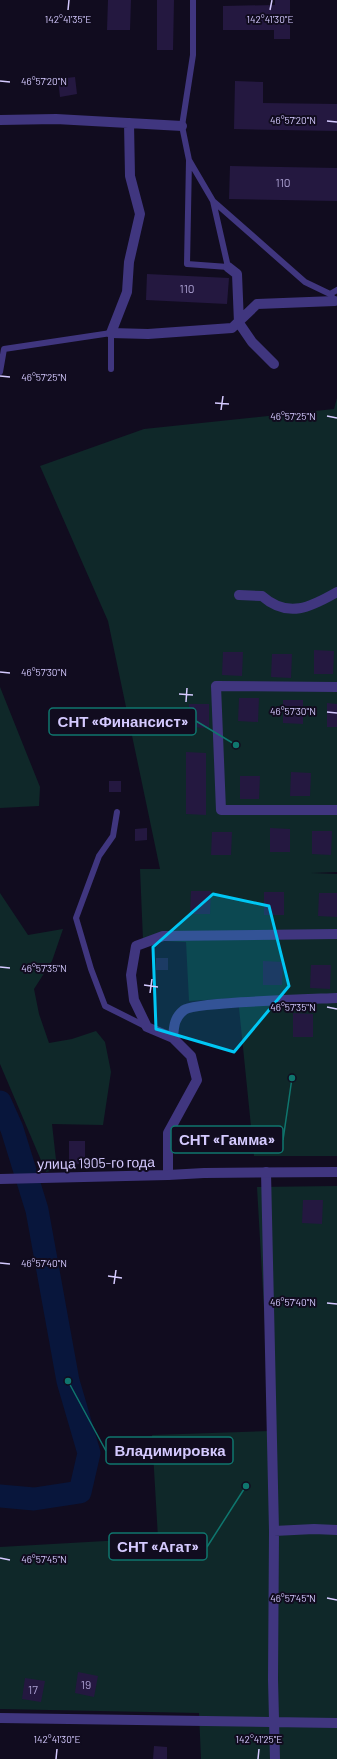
<svg xmlns="http://www.w3.org/2000/svg" width="337" height="1759" font-family="Barlow,sans-serif">
<style>
.green{fill:#0f2829}
.lines{fill:none;stroke-linecap:round;stroke-linejoin:round}
.river{stroke:#08163c;stroke-width:23}
.building{fill:#241840}
.service{stroke:#40367f;stroke-width:6}
.minor{stroke:#40367f;stroke-width:10}
.tertiary{stroke:#40367f;stroke-width:10}
.marked{fill:#00c7f5;fill-opacity:0.2;stroke:#00c7f5;stroke-width:3;stroke-linejoin:round}
.ticks{fill:none;stroke:#d5caff;stroke-width:1.5}
.labels{text-anchor:middle;stroke-width:4;stroke-linejoin:round;paint-order:stroke}
.number-label{font-size:12px;fill:#a99ecf}
.street-label{font-size:14px;fill:#d5caff;stroke:#110c1f}
.ticks-label{font-size:10px;text-anchor:middle;fill:#d5caff;stroke:#110c1f;stroke-width:4;stroke-linejoin:round;paint-order:stroke}
.leader{fill:none;stroke:#0f766e;stroke-width:1.5}
.callout-dot{fill:#0f766e;stroke:#110c1f;stroke-width:1.5}
.callout{fill:#110c1f;stroke:#0f766e;stroke-width:1.5}
.callout-label{font-size:15px;text-anchor:middle;font-weight:bold;fill:#d5caff}
</style>
<rect width="100%" height="100%" fill="#110c1f"/>
<path class="green" d="M 337,398 L 337,872 L 311,873 L 337,874 L 337,1156 L 254,1156 L 238,998 L 189,1001 L 186,942 L 143,940 L 140,869 L 160,869 L 108,621 L 40,466 L 144,429 L 334,409 Z
M 0,687 L 40,787 L 39,806 L 0,808 Z
M 0,893 L 28,935 L 63,929 L 52,961 L 34,989 L 39,1014 L 49,1043 L 72,1039 L 96,1031 L 105,1042 L 111,1072 L 103,1125 L 52,1124 L 57,1169 L 46,1172 L 0,1064 Z
M 337,1186 L 337,1759 L 201,1759 L 199,1713 L 0,1709 L 0,1547 L 158,1538 L 152,1435 L 271,1431 L 257,1187 Z"/>
<g class="lines">
<path class="river" d="M 0,1102 L 12,1129 L 37,1210 L 68,1381 L 89,1453 L 80,1492 L 34,1499 L 0,1496"/>
</g>
<path class="building" d="M 108,0 L 131,0 L 130,30 L 107,30 Z
M 157,0 L 174,0 L 173,50 L 157,50 Z
M 275,0 L 290,0 L 290,39 L 274,39 L 274,30 L 223,30 L 223,6 L 275,5 Z
M 75,77 L 77,94 L 60,97 L 58,79 Z
M 235,81 L 263,82 L 263,103 L 337,104 L 337,131 L 234,129 Z
M 230,166 L 337,168 L 337,201 L 229,199 Z
M 147,274 L 229,278 L 227,304 L 146,300 Z
M 314,650 L 334,651 L 333,674 L 314,674 Z
M 223,652 L 243,652 L 242,676 L 222,675 Z
M 272,654 L 292,654 L 291,678 L 271,677 Z
M 239,698 L 259,698 L 258,722 L 238,721 Z
M 283,700 L 303,700 L 303,724 L 283,723 Z
M 327,703 L 337,704 L 337,727 L 327,727 Z
M 189,704 L 209,704 L 209,728 L 189,727 Z
M 186,752 L 206,753 L 206,815 L 186,814 Z
M 291,772 L 311,773 L 310,796 L 290,796 Z
M 240,776 L 260,776 L 259,799 L 240,799 Z
M 109,781 L 121,781 L 121,792 L 109,792 Z
M 147,828 L 147,840 L 135,841 L 135,829 Z
M 270,828 L 290,829 L 290,852 L 270,852 Z
M 312,831 L 332,831 L 331,855 L 312,854 Z
M 212,832 L 232,832 L 231,855 L 211,855 Z
M 191,891 L 211,891 L 210,914 L 190,914 Z
M 264,892 L 284,892 L 284,915 L 264,915 Z
M 319,893 L 337,893 L 337,917 L 318,916 Z
M 156,958 L 168,958 L 168,970 L 156,970 Z
M 263,961 L 283,962 L 282,985 L 263,985 Z
M 311,965 L 331,965 L 330,989 L 310,988 Z
M 293,1013 L 313,1014 L 313,1037 L 293,1037 Z
M 69,1141 L 85,1141 L 85,1164 L 69,1164 Z
M 303,1200 L 323,1200 L 322,1224 L 302,1223 Z
M 78,1672 L 98,1676 L 94,1697 L 75,1693 Z
M 25,1678 L 45,1681 L 41,1702 L 22,1699 Z
M 154,1746 L 167,1747 L 167,1759 L 153,1759 Z"/>
<g class="lines">
<path class="service" d="M 189,160 L 187,264 L 228,267 L 213,201 L 189,160 L 182,126 L 193,55 L 193,0
M 213,201 L 305,282 L 330,294 L 335,301
M 330,294 L 337,290
M 0,372 L 4,349 L 111,333 L 111,369
M 117,812 L 113,836 L 99,856 L 76,918 L 91,969 L 105,1006 L 145,1026"/>
<path class="minor" d="M 0,120 L 56,119 L 182,126
M 129,123 L 130,176 L 140,214 L 129,262 L 127,292 L 111,333 L 148,334 L 232,328 L 257,304 L 335,301
M 228,267 L 237,274 L 239,323 L 252,342 L 274,364
M 239,595 L 262,596 C 288,619 311,607 337,592
M 337,687 L 216,686 L 221,810 L 337,810
M 173,1038 C 174,1026 174,1018 184,1010 C 194,1002 316,999 337,998
M 266,1172 L 274,1531 L 273,1679 L 275,1759
M 168,1175 L 168,1133 L 197,1080 L 191,1056 L 173,1038 L 147,1027 L 134,1000 L 131,975 L 136,946 L 163,936 L 337,934
M 274,1531 L 314,1529 L 337,1530
M 0,1718 L 337,1723"/>
<path class="tertiary" d="M 0,1179 L 168,1175 L 204,1173 L 337,1172"/>
</g>
<path class="marked" d="M 213,894 L 269,906 L 289,986 L 234,1052 L 156,1029 L 153,947 Z"/>
<path class="ticks" d="M 68,10 L 69,0M 270,10 L 272,0M 0,81 L 10,82M 327,121 L 337,122M 0,376 L 10,377M 215,403 L 229,404M 221,410 L 223,396M 327,416 L 337,418M 0,672 L 10,673M 179,694 L 193,695M 186,702 L 187,688M 327,712 L 337,713M 0,967 L 10,968M 144,985 L 158,987M 150,993 L 152,979M 327,1007 L 337,1009M 0,1263 L 10,1264M 108,1276 L 122,1278M 114,1284 L 116,1270M 327,1303 L 337,1304M 0,1558 L 10,1560M 327,1598 L 337,1600M 56,1759 L 57,1749M 258,1759 L 259,1749"/>
<g class="labels">
<g class="number-label">
<text x="283" y="187">110</text>
<text x="187" y="293">110</text>
<text x="86" y="1689">19</text>
<text x="33" y="1694">17</text>
</g>
<g class="street-label">
<text transform="translate(96 1163) rotate(-1)" y="5">улица 1905-го года</text>
</g>
</g>
<g class="ticks-label">
<text x="68" y="23">142°41'35"E</text>
<text x="270" y="23">142°41'30"E</text>
<text x="44" y="85">46°57'20"N</text>
<text x="293" y="124">46°57'20"N</text>
<text x="44" y="381">46°57'25"N</text>
<text x="293" y="420">46°57'25"N</text>
<text x="44" y="676">46°57'30"N</text>
<text x="293" y="715">46°57'30"N</text>
<text x="44" y="972">46°57'35"N</text>
<text x="293" y="1011">46°57'35"N</text>
<text x="44" y="1267">46°57'40"N</text>
<text x="293" y="1306">46°57'40"N</text>
<text x="44" y="1563">46°57'45"N</text>
<text x="293" y="1602">46°57'45"N</text>
<text x="57" y="1743">142°41'30"E</text>
<text x="259" y="1743">142°41'25"E</text>
</g>
<path class="leader" d="M236 745L196 721M292 1078L283 1140M68 1381L106 1451M246 1486L207 1547"/>
<g class="callout-dot">
<circle cx="236" cy="745" r="4"/>
<circle cx="292" cy="1078" r="4"/>
<circle cx="68" cy="1381" r="4"/>
<circle cx="246" cy="1486" r="4"/>
</g>
<g class="callout">
<rect x="49" y="708" width="147" height="27" rx="4"/>
<rect x="171" y="1126" width="112" height="27" rx="4"/>
<rect x="106" y="1437" width="127" height="27" rx="4"/>
<rect x="109" y="1533" width="98" height="27" rx="4"/>
</g>
<g class="callout-label">
<text x="123" y="727">СНТ «Финансист»</text>
<text x="227" y="1145">СНТ «Гамма»</text>
<text x="170" y="1456">Владимировка</text>
<text x="158" y="1552">СНТ «Агат»</text>
</g>
</svg>
